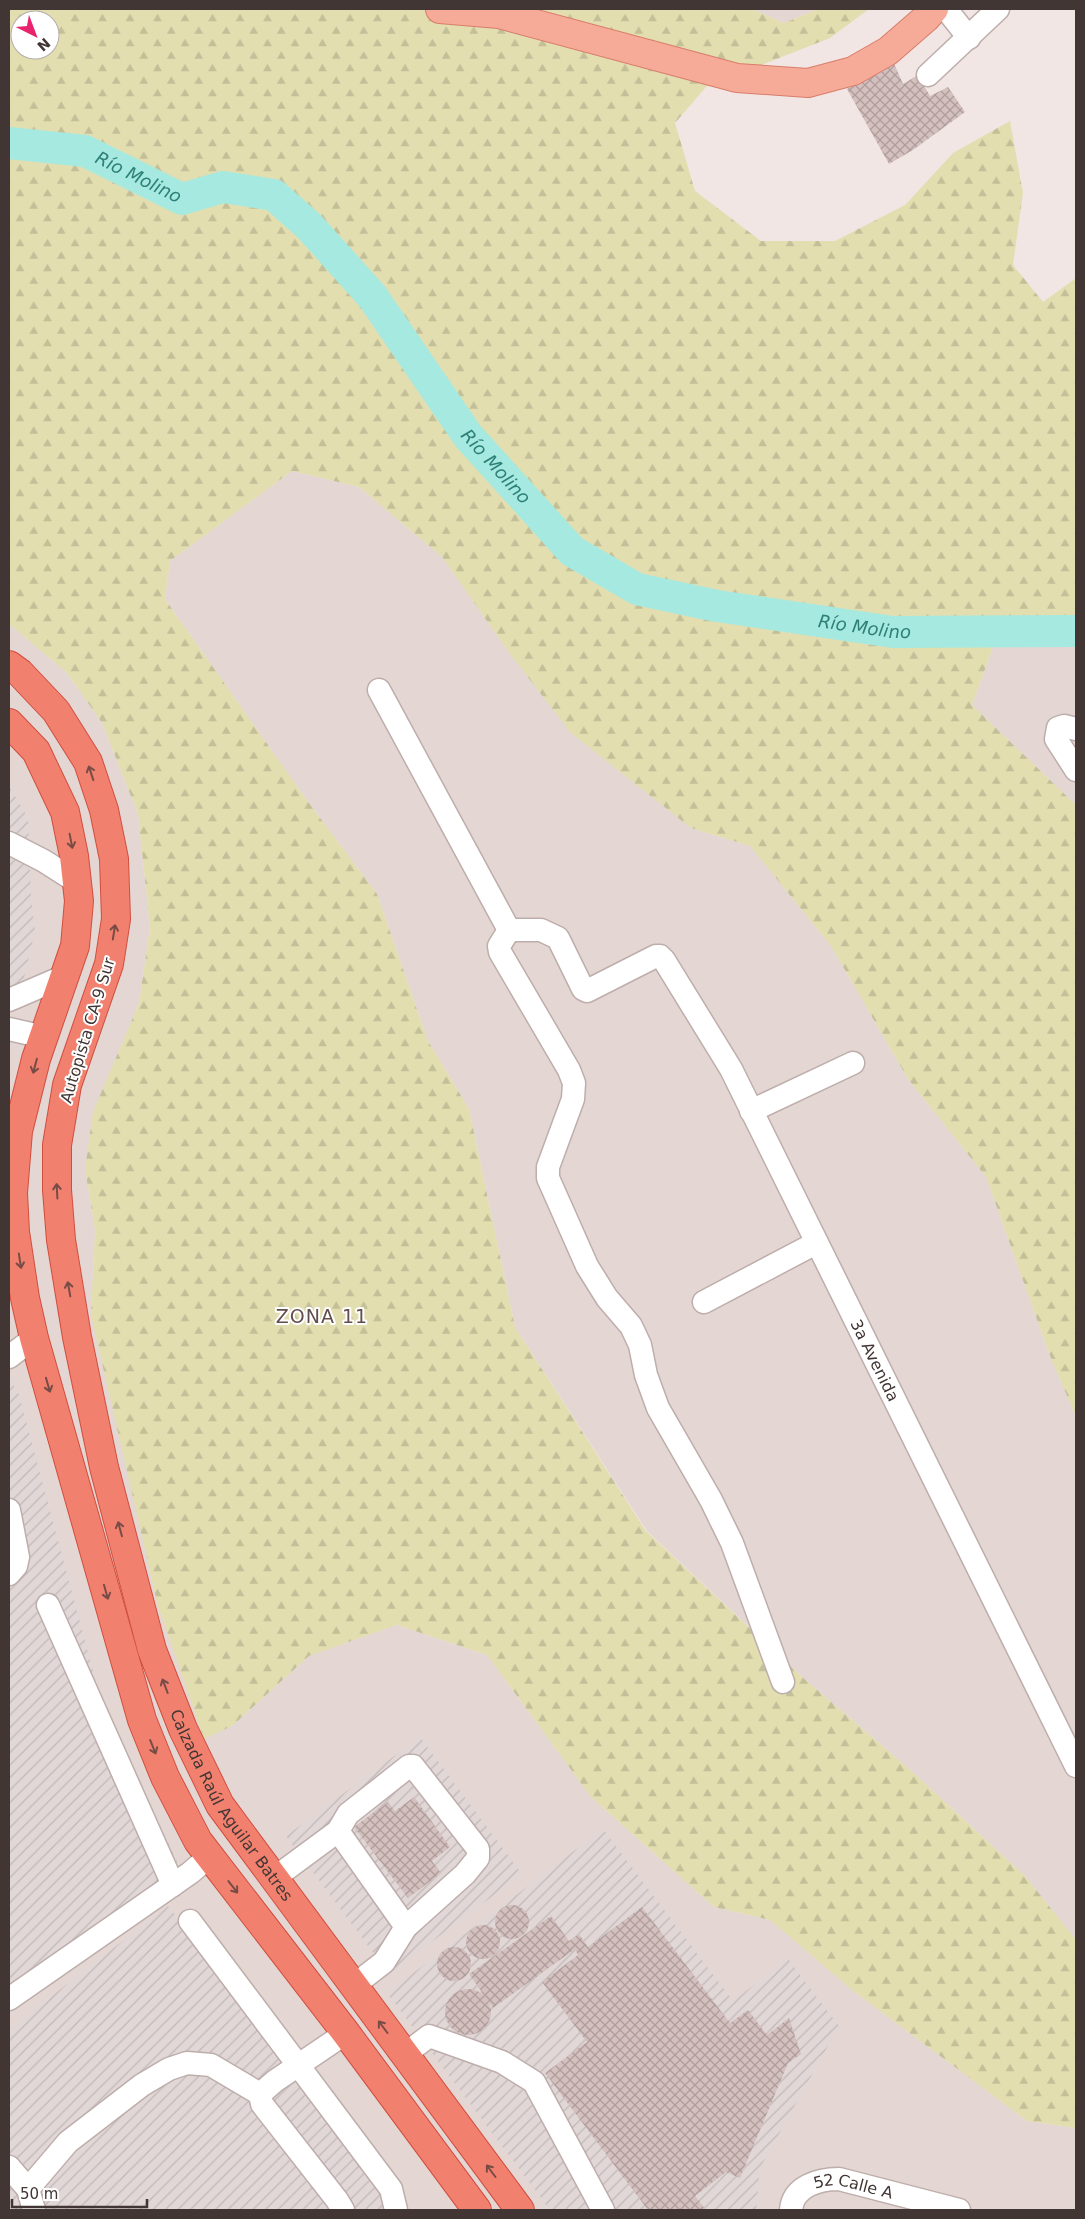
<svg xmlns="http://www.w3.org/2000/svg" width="1085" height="2219" font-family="'DejaVu Sans',sans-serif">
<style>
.residential{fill:#e4d6d3}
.industrial{fill:url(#industrial-furrows)}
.forest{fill:url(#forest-firs);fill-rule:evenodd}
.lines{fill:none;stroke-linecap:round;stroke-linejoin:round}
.river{stroke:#a5e9e1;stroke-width:32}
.building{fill:url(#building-cross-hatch)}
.minor-casing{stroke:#beaeab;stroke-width:25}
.major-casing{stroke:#d97d6a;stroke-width:30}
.highway-casing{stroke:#d04e3f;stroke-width:30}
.minor{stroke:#fff;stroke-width:22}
.major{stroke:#f6aa98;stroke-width:28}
.highway{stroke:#f2806e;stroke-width:28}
.oneway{stroke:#774c46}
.labels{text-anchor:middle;stroke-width:4;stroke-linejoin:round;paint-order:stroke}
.street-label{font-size:16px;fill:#423635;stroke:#fff}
.water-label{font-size:18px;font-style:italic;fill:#2e8077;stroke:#fff}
.quarter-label{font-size:19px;letter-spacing:1px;fill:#644e4d;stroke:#fff}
</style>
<defs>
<pattern id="industrial-furrows" width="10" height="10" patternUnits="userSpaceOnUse" patternTransform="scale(1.25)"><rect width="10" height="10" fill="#e0d7d6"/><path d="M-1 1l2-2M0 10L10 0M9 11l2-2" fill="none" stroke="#c1b9b8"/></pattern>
<pattern id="forest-firs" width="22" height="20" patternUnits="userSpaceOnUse" patternTransform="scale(1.25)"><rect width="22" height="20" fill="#e2deb0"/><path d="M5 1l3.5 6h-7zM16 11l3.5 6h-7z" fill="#c3bf98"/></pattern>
<pattern id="building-cross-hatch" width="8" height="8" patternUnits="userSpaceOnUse" patternTransform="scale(1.25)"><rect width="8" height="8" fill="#d4c0be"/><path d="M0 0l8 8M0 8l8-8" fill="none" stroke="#ae9d9b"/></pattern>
</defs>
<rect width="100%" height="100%" fill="#f1e6e4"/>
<path class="residential" d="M 752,9 L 818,9 L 784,23 Z
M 292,471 L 359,487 L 442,557 L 510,654 L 691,828 L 750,846 L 831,946 L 908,1079 L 986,1177 L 1050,1356 L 1076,1417 L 1076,1940 L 1026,1877 L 907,1767 L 801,1676 L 647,1531 L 515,1327 L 469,1109 L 428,1041 L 377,894 L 306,799 L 165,599 L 170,561 Z
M 9,624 L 67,673 L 102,723 L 138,814 L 150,927 L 139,1003 L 113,1065 L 85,1169 L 95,1230 L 91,1315 L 232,1726 L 309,1656 L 397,1625 L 487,1655 L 591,1797 L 714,1907 L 770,1920 L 852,1990 L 1027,2121 L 1076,2128 L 1076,2210 L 9,2210 Z
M 1001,625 L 1076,628 L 1076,805 L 972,705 Z"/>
<path class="industrial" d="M 9,786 L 28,818 L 31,898 L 35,931 L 23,982 L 9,989 Z
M 9,1378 L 19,1395 L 100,1697 L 182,1872 L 9,2009 Z
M 420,1737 L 522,1874 L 389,1974 L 286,1836 Z
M 603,1829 L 733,2001 L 788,1959 L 839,2026 L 760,2168 L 756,2210 L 550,2210 L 387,1993 Z
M 168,1906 L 402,2210 L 9,2210 L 9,2029 Z"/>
<path class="forest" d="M 9,9 L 752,9 L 784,23 L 818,9 L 869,9 L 830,38 L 706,87 L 675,123 L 695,191 L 761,241 L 835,241 L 905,205 L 953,153 L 1010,121 L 1023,193 L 1013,265 L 1043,302 L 1076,278 L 1076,628 L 1001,625 L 972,705 L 1076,805 L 1076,1417 L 1050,1356 L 986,1177 L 908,1079 L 831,946 L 750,846 L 691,828 L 571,733 L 510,654 L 442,557 L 359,487 L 292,471 L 170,561 L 165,599 L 306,799 L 377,894 L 428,1041 L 469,1109 L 515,1327 L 646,1531 L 801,1676 L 907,1767 L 1026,1877 L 1076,1940 L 1076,2128 L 1027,2121 L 852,1990 L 770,1920 L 714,1907 L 591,1797 L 487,1655 L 397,1625 L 309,1656 L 232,1726 L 204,1739 L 158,1606 L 91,1315 L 95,1230 L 85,1169 L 93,1112 L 139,1003 L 150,927 L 138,814 L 102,723 L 67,673 L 9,624 ZM 20,20 L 50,20 L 50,50 L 20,50 Z"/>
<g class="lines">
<path class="river" id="s1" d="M 9,143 L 85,151 L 182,199 L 223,187 L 274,195 L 309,226 L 372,296 L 468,436 L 572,551 L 637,589 L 717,606 L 893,632 L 1076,631"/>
</g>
<path class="building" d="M 893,61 L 903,84 L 918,75 L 930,96 L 948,87 L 965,112 L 913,150 L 889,164 L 847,89 Z
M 414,1797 L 450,1847 L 432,1861 L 441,1873 L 408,1898 L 354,1827 L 388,1802 L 395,1811 Z
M495 1922a17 17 0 1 1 34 0a17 17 0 1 1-34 0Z
M 642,1907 L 730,2023 L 748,2010 L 767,2035 L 789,2018 L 801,2054 L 788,2063 L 740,2178 L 726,2172 L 695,2196 L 706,2210 L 648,2210 L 545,2073 L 587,2042 L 542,1982 L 578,1955 L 575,1949 L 493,2008 L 469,1974 L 551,1916 L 569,1941 L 579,1934 L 588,1947 Z
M466 1942a17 17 0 1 1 34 0a17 17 0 1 1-34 0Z
M437 1964a17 17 0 1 1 34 0a17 17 0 1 1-34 0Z
M445 2012a23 23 0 1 1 46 0a23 23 0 1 1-46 0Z"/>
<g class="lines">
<g class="minor-casing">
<g id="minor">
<path d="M 946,9 L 969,38"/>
<path d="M 928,75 L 998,9"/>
<path d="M 379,690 L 509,930"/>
<path d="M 1076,729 L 1064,726 L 1058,728 L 1056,739 L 1076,770"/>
<path d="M 9,843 L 44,861 L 77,882"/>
<path id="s2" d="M 509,930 L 541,930 L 558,938 L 583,989 L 587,991 L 656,956 L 660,956 L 664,960 L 731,1069 L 1076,1766"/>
<path d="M 509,930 L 499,946 L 500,952 L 569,1070 L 574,1083 L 573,1099 L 548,1167 L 548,1178 L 587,1266 L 607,1298 L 631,1326 L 640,1345 L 646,1375 L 658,1408 L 711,1500 L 732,1543 L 783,1682"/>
<path d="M 9,1000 L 65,976"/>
<path d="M 9,1029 L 44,1037"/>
<path d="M 751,1111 L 853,1063"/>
<path d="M 704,1302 L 816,1243"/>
<path d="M 9,1357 L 34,1338"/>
<path d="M 9,1510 L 18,1557 L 16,1566 L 9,1574"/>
<path d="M 48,1605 L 173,1885"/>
<path d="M 273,1879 L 338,1831"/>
<path d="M 190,1921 L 391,2189 L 396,2210"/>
<path d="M 353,1986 L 384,1962 L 406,1927 L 465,1874 L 478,1858 L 478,1849 L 413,1766 L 409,1766 L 348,1814 L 338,1831 L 406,1927"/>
<path d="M 9,1999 L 190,1873 L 210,1856"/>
<path d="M 404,2055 L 429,2036 L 502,2062 L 534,2082 L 603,2210"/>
<path d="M 9,2167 L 28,2189"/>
<path d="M 34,2210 L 28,2189 L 68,2142 L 142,2085 L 169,2069 L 187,2063 L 211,2065 L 260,2094"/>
<path d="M 343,2210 L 337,2200 L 262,2104 L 260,2094 L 275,2081 L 346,2033"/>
<path id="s3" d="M 791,2210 C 793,2186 819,2179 839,2179 L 959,2210"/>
</g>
</g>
<g class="major-casing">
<path id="major" d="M 440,9 L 499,14 L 737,78 L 808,83 L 853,71 L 888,51 L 926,18 L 934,9"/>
</g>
<g class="highway-casing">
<g id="highway">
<path id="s4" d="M 9,665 L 20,673 L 56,711 L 88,762 L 104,810 L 114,859 L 116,919 L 109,964 L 67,1085 L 57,1145 L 57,1190 L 61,1240 L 77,1337 L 104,1467 L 152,1650 L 183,1729 L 220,1805 L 520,2210"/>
<path d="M 9,723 L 36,751 L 65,812 L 74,856 L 79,901 L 75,946 L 36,1059 L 18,1131 L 13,1193 L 15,1232 L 25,1298 L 34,1338 L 142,1720 L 165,1777 L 198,1841 L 346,2033 L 477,2210"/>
</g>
</g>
<use href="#minor" class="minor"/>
<use href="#major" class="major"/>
<use href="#highway" class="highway"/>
</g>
<defs><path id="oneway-shaft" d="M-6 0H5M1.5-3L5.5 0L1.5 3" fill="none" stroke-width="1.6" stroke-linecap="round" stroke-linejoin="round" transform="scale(1.25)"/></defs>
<g class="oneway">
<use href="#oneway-shaft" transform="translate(91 773) rotate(-108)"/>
<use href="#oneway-shaft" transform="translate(71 841) rotate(79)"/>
<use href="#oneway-shaft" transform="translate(114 932) rotate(-81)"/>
<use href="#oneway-shaft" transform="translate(35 1066) rotate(105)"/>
<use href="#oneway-shaft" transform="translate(57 1191) rotate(-93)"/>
<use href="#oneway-shaft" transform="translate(20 1261) rotate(81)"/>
<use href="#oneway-shaft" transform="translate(69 1289) rotate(-100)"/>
<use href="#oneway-shaft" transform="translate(48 1385) rotate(74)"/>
<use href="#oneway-shaft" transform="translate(120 1529) rotate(-105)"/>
<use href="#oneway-shaft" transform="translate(106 1592) rotate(74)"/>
<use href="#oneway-shaft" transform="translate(165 1686) rotate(-111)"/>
<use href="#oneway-shaft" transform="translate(153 1747) rotate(68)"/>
<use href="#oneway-shaft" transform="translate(233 1887) rotate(52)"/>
<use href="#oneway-shaft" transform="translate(383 2027) rotate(-127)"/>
<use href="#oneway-shaft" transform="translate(491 2171) rotate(-127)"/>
</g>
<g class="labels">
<g class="street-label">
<text transform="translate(87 1030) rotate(-73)" y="6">Autopista CA-9 Sur</text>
<text dy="6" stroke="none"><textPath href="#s2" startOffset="652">3a Avenida</textPath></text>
<text dy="6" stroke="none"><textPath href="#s4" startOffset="1212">Calzada Raúl Aguilar Batres</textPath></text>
<text dy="6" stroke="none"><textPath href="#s3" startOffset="78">52 Calle A</textPath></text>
</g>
<g class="water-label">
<text dy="6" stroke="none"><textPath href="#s1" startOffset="136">Río Molino</textPath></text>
<text dy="6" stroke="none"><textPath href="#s1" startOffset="631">Río Molino</textPath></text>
<text dy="6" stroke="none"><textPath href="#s1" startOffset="1051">Río Molino</textPath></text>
</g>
<g class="quarter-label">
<text x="322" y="1323">ZONA 11</text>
</g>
</g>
<rect width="1085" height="2219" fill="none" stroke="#423635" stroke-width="20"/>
<g transform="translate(35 35) rotate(138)"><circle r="24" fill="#ffffff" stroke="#b3afae"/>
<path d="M0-4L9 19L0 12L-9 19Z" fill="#e8246e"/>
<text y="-8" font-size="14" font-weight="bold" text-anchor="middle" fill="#423635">N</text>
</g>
<path d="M12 2199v8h135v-8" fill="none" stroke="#423635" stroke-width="2.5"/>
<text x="20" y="2199" font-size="15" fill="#423635" stroke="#ffffff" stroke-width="4" paint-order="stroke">50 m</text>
</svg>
